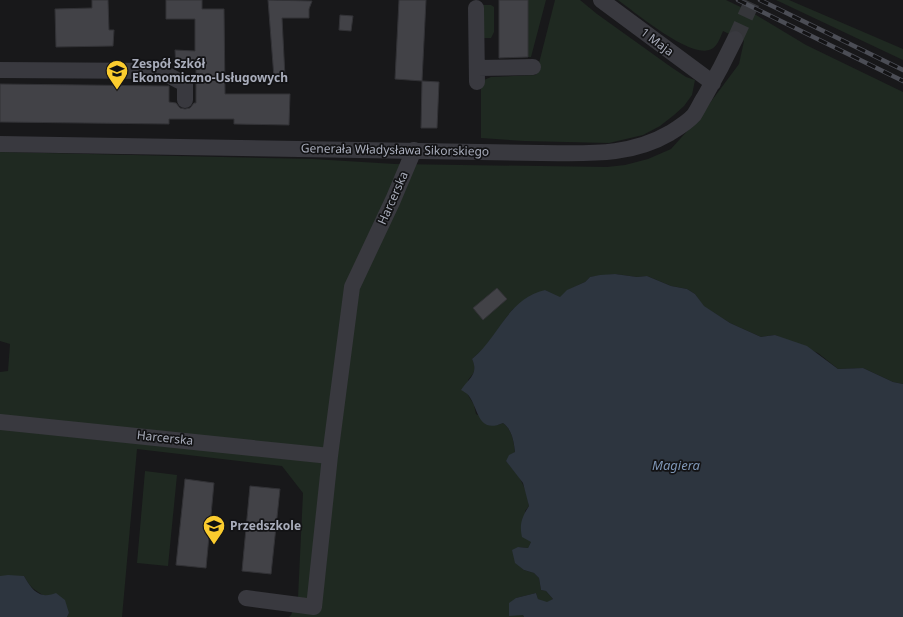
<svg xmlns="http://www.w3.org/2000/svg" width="903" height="617" font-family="'Noto Sans',sans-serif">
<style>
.green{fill:#1f2921}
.water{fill:#2d353f}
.building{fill:#424247;stroke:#323236}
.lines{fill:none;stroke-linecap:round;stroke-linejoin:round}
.minor-tunnel{stroke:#35363a;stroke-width:16;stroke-dasharray:16 8;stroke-linecap:butt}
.minor{stroke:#39393f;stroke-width:16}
.rail-casing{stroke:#4b4d55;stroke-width:4.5}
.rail{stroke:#131315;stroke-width:3;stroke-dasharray:9;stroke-linecap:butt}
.labels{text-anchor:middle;stroke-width:3.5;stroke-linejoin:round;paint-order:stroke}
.street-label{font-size:12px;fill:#a9adbb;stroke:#131315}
.poi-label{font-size:12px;font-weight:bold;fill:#a9adbb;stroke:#131315;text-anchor:start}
.water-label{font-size:13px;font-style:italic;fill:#7f97b7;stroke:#131315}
</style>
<rect width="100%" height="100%" fill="#18181a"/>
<path class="green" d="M 528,0 L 546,0 L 531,57 L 528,57 Z
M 555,0 L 580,0 L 597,14 L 671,67 L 686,77 L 695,80 L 692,95 L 684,106 L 674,115 L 660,126 L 643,135 L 609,143 L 524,141 L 481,138 L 481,87 L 484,80 L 491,77 L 536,75 Z
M 618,0 L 726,0 L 751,12 L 806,45 L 903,92 L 903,384 L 893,382 L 863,368 L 838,369 L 818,353 L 775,335 L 761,337 L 730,323 L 703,306 L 695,294 L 687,289 L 671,286 L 647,276 L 637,277 L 615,274 L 590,277 L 585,282 L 568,290 L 560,298 L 545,290 L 512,310 L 485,347 L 472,359 C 477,369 475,372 468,380 L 468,395 L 474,405 L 476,414 L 498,425 L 503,423 C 512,429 514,442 515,452 L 506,461 C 520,476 526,486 529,506 L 525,511 L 531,542 L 528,548 L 518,547 L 524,570 L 534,573 L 539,578 L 541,590 L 546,591 L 553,599 L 547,603 L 538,599 L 536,593 L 516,598 L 524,617 L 289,617 L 291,615 L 298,598 L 303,493 L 282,466 L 137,449 L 122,617 L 67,617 L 69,613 C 62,608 54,602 46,597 C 34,589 31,589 24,576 L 0,576 L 0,372 L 8,371 L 10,344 L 0,341 L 0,152 L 313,159 L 395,164 L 607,167 L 625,165 L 648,159 L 671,149 L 698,119 L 739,64 L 744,41 L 723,31 C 720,38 717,48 709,50 C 688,57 635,12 618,0 Z
M 776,0 L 789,0 L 903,49 L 903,60 Z
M 481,5 L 491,5 L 494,7 L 494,32 L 491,38 L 481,38 Z
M 145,471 L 177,475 L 168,566 L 137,563 Z"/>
<path class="water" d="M 615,274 L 637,277 L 647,276 L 671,286 L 687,289 L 695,294 L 704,306 L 730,323 L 761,337 L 775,335 L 807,346 L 838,369 L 863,368 L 893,382 L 903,384 L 903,617 L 524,617 L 523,615 L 509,616 L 509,603 L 516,598 L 536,593 L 538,599 L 547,602 L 553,599 L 546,591 L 541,590 L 539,578 L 534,573 L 524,570 L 515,563 L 512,550 L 518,547 L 528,548 L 531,542 L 522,537 C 519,524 522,517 529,506 L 523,483 L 506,461 L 509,455 L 515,452 C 514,442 512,429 503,423 C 478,434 479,410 469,396 C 467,393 464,392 461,390 C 469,378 479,374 472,359 C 500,336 507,299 545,290 L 560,297 L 567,290 L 585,282 L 590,277 L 600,275 Z
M 8,575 L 24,576 C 28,583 34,594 44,595 C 47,596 53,594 56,593 L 65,600 L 69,613 L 67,617 L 0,617 L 0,576 Z"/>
<path class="building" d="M 92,0 L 108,0 L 109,30 L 114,30 L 113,46 L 56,47 L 55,9 L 92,8 Z
M 166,0 L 202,0 L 202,9 L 224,9 L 225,94 L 290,94 L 289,125 L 234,124 L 234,119 L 169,119 L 169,124 L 0,122 L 0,84 L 168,86 L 169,86 L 169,102 L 176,103 L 180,108 L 185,109 L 190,108 L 194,103 L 196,103 L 196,69 L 176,68 L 175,50 L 195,51 L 195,19 L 166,19 Z
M 268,0 L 312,1 L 309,9 L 309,18 L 282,18 L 285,77 L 274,78 Z
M 399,0 L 426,0 L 422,81 L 395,79 Z
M 499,0 L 528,0 L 528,57 L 499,58 Z
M 340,15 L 353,16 L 351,31 L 339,30 Z
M 422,81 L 439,82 L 437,128 L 421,128 Z
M 497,288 L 507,299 L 483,320 L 473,308 Z
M 185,479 L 214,483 L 206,568 L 176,565 Z
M 250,486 L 280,489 L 271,574 L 242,571 Z"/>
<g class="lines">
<path class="minor-tunnel" d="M 735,39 L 753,0"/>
<path class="minor" d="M 601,0 L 713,83
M 476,8 L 477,82
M 478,68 L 533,67
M 0,70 L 160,71 L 185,84 L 185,100
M 0,144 L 541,153 C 586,153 629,157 670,133 C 678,128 688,122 694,115 C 698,109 701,102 705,96 C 716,77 726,58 735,39
M 0,422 L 330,456
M 246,598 L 314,607 L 330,456 L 352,287 L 393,200 L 414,150"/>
<g class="rail-casing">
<path id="rail" d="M 738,0 L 903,81
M 760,0 L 903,70"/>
</g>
<use href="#rail" class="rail"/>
</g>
<defs>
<g id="school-pin" transform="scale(1.15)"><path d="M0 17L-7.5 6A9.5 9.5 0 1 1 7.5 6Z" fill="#fbcc2e" stroke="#131315"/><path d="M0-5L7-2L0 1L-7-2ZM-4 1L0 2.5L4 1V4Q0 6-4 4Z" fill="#111"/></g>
</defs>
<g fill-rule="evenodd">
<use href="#school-pin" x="117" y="71"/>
<use href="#school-pin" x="214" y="526"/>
</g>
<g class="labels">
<g class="street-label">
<text transform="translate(657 42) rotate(37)" y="4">1 Maja</text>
<text transform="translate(395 150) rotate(1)" y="4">Generała Władysława Sikorskiego</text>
<text transform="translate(393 198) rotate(-66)" y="4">Harcerska</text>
<text transform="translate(165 438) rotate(6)" y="4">Harcerska</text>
</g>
<g class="poi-label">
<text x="132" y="68">Zespół Szkół<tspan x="132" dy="14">Ekonomiczno-Usługowych</tspan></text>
<text x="230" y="530">Przedszkole</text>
</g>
<g class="water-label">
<text x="676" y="470">Magiera</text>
</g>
</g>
</svg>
